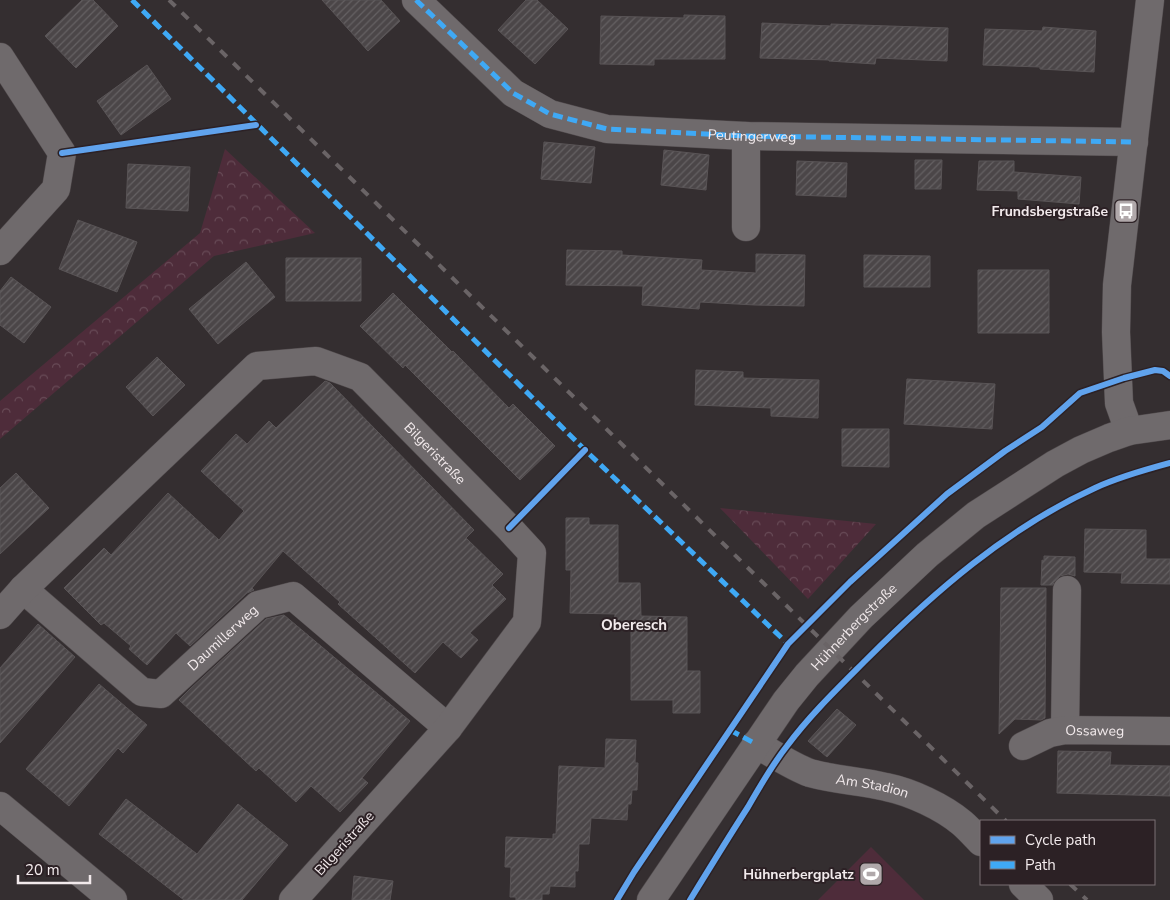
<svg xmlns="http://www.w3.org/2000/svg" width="1170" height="900" font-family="'Nunito Sans',sans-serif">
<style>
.park{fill:url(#park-crowns)}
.pitch{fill:#4e2c3a}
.building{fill:url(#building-hatch);stroke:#595456}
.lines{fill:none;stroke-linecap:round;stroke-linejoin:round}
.minor-casing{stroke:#4f494b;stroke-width:29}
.minor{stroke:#6f6a6c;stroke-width:28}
.rail{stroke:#6a6466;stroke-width:4;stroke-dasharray:9 9;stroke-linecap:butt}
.quiet{stroke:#3fa9f5;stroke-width:5;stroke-dasharray:10 5;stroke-linecap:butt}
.cycleway-casing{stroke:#2c2125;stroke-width:9}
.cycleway{stroke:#60a3ed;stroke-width:6}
.labels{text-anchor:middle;stroke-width:4;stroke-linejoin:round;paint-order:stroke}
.street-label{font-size:14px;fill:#f2eaec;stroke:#2c2125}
.poi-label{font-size:14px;font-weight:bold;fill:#f2eaec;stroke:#2c2125;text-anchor:end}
.neighbourhood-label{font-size:15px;font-weight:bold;fill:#f2eaec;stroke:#2c2125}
</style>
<defs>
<pattern id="park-crowns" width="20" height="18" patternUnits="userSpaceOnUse" patternTransform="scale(1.25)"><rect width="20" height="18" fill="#4e2c3a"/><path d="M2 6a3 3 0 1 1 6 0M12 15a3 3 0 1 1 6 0" fill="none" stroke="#684b57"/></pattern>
<pattern id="building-hatch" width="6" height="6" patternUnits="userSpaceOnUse" patternTransform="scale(1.25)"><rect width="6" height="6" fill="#4b4648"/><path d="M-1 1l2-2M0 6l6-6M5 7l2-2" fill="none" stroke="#656163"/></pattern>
</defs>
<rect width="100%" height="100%" fill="#342e30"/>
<path class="park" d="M 225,149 L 315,233 L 214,256 L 0,439 L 0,401 L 200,233 Z
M 720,508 L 876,524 L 808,599 Z"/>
<path class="pitch" d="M 871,847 L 924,900 L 818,900 Z"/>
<path class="building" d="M 82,0 L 93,0 L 118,26 L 76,68 L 45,36 Z
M 322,0 L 381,0 L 400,21 L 368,51 Z
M 526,0 L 537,0 L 568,29 L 535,64 L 498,30 Z
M 684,15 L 725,16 L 725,59 L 654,59 L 654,65 L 600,64 L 601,16 L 684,18 Z
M 762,23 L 831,26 L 831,24 L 948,28 L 947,61 L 876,58 L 875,64 L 829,61 L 829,60 L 760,58 Z
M 1043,27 L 1096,31 L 1094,72 L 1040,69 L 1040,67 L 983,65 L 985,29 L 1042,31 Z
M 147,65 L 171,99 L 121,135 L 97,101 Z
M 544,142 L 595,147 L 591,183 L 541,179 Z
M 664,150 L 709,155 L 706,190 L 661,185 Z
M 915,160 L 942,160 L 941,189 L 915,189 Z
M 797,161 L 847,163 L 846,197 L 796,195 Z
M 979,161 L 1014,161 L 1014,172 L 1081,177 L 1079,204 L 1018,199 L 1018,191 L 977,190 Z
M 128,164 L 190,167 L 188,211 L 126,208 Z
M 78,220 L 137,242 L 117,292 L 59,269 Z
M 567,250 L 622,251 L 622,255 L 702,260 L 701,270 L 756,273 L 756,254 L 805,255 L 804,306 L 755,305 L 700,302 L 699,309 L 642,305 L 643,286 L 566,285 Z
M 864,255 L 930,256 L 930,287 L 864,287 Z
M 286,258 L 361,258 L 361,301 L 286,301 Z
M 246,262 L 275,297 L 218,344 L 189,309 Z
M 978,270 L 1049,270 L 1049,333 L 978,333 Z
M 11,277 L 51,307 L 24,343 L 0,325 L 0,291 Z
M 393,293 L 452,352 L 453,351 L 509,408 L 513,404 L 555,446 L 520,480 L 405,365 L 403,368 L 360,326 Z
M 157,357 L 185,385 L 153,416 L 126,387 Z
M 696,370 L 743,372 L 743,378 L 819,380 L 818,418 L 771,416 L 771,408 L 695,405 Z
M 907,379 L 995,384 L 992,429 L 904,424 Z
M 325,381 L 330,383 L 474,530 L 466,538 L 503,574 L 492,585 L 506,599 L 470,633 L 478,640 L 461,658 L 443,642 L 415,673 L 338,604 L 340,602 L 283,551 L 252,588 L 254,590 L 247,593 L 190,646 L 176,633 L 147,665 L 129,649 L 131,646 L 104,623 L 101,625 L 64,588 L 104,548 L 111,555 L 168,493 L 219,540 L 244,511 L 201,471 L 236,434 L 247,444 L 269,421 L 276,428 Z
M 842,429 L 889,429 L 889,467 L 842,466 Z
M 16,473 L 49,508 L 0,554 L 0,488 Z
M 566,518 L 589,518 L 589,525 L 618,525 L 618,583 L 640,583 L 641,616 L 687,617 L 687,671 L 700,671 L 700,713 L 673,713 L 673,700 L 631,700 L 631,628 L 614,628 L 615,614 L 570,613 L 571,570 L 566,570 Z
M 1085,529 L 1146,530 L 1146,559 L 1170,559 L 1170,584 L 1121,583 L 1122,573 L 1084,572 Z
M 1044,556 L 1075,557 L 1075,576 L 1068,574 L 1060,576 L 1054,582 L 1053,585 L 1041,585 L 1042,560 L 1044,561 Z
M 1001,588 L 1046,588 L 1045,718 L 1041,720 L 1015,719 L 999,734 Z
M 284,615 L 410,721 L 362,778 L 368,783 L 340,812 L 311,786 L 296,802 L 259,768 L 256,771 L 179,700 L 190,689 L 266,619 Z
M 38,624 L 75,657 L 0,743 L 0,668 Z
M 99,684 L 147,725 L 123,753 L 118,748 L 69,806 L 26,769 Z
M 837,709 L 856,725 L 827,757 L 808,741 Z
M 606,739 L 636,740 L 635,763 L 638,763 L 637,790 L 632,790 L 631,804 L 628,804 L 627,820 L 591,818 L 589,844 L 579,844 L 578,871 L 575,871 L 575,887 L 550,886 L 549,894 L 542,894 L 542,900 L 516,900 L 516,897 L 510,897 L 511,867 L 505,867 L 506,837 L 553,839 L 553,834 L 556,834 L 559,766 L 605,768 Z
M 1058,751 L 1111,752 L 1110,765 L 1170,766 L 1170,796 L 1057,793 Z
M 126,799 L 197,854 L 238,804 L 288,845 L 242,900 L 184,900 L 99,834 Z
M 354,876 L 393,881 L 390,900 L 352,900 Z"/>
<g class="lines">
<g class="minor-casing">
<g id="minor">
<path id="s1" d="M 416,0 L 513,93 L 550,114 L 607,129 L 746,136 L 1134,142"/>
<path d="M 0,57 L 62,153 L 56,189 L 0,251"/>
<path d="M 746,227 L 746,136"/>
<path d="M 1129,431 L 1119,403 L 1116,332 L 1117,285 L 1150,0"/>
<path id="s2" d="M 23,589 L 142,692 L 161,694 L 258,605 L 293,596 L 448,728"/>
<path id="s3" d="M 0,615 L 23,589 L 257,366 L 316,361 L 360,377 L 509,528 L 532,553 L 527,622 L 448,728 L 293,900"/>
<path d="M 1065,730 L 1067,590"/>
<path id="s4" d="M 756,744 C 774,754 791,766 810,773 C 835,780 861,781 886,787 C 911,792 943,807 962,823 C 969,829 975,836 981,842"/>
<path id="s5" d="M 1023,746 L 1050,733 L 1065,730 L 1170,731"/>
<path d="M 0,806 L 113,900"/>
<path d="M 1023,884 L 1039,900"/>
<path id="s6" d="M 651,900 L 786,701 L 807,675 L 861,617 L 927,555 L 976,515 L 1055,464 L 1081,450 L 1109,438 L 1129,431 L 1170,425"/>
</g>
</g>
<use href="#minor" class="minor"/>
<path class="rail" d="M 169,0 L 1006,821
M 1070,884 L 1087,900"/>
<path class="quiet" d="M 132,0 L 585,450 L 788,644
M 416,0 L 513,93 L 550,114 L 607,129 L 746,136 L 1134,142
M 730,730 L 756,744"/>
<g class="cycleway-casing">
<path id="cycleway" d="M 62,153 L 256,125
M 509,528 L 585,450
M 617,900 L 634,872 L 788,644 L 850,582 L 947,494 L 1005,451 L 1042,427 L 1080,393 L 1124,378 L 1155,370 L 1163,371 L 1170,376
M 690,900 C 709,869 728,838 748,807 C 760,786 772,765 787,746 C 810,715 838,688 866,660 C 933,593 1007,528 1095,488 C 1119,477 1144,470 1170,463"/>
</g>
<use href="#cycleway" class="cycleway"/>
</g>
<defs>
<g id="bus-square" transform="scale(1.25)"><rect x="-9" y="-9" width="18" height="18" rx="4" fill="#b0a8aa" stroke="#2c2125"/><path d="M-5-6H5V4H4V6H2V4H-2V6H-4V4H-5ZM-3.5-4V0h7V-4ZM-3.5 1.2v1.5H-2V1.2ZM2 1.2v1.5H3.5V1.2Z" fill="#fff"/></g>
<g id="stadium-square" transform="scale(1.25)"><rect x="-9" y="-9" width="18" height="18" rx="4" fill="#b0a8aa" stroke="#2c2125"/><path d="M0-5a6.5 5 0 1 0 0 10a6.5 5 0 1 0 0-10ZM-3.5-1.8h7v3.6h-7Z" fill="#fff"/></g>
</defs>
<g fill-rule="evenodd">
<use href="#bus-square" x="1126" y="211"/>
<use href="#stadium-square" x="871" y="874"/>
</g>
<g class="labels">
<g class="street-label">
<text dy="5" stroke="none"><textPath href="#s1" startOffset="381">Peutingerweg</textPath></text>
<text dy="5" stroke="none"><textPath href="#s3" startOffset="571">Bilgeristraße</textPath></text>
<text dy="5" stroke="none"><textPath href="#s6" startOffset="341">Hühnerbergstraße</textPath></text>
<text dy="5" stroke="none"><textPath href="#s2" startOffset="260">Daumillerweg</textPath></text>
<text dy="5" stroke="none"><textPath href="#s5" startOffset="75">Ossaweg</textPath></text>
<text dy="5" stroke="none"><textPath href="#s4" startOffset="125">Am Stadion</textPath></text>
<text transform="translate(344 843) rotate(-48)" y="5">Bilgeristraße</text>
</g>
<g class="poi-label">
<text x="1108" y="216">Frundsbergstraße</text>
<text x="854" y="879">Hühnerbergplatz</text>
</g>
<g class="neighbourhood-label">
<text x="634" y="630">Oberesch</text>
</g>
</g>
<rect x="980" y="820" width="175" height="65" fill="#2c2125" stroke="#7b7175"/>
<rect x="990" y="836" width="25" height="8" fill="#60a3ed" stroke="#7b7175"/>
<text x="1025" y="845" font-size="15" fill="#f2eaec">Cycle path</text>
<rect x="990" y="861" width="25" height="8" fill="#3fa9f5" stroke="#7b7175"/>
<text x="1025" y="870" font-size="15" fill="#f2eaec">Path</text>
<path d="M18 875v8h72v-8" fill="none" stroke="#f2eaec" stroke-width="2.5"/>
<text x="25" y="875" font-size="15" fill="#f2eaec" stroke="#2c2125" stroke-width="4" paint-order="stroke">20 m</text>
</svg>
